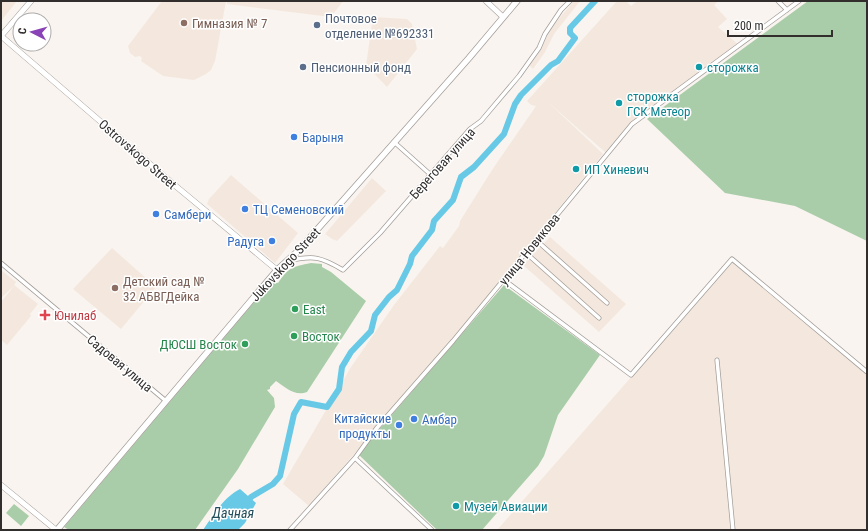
<svg xmlns="http://www.w3.org/2000/svg" width="868" height="531" font-family="'Roboto Condensed',sans-serif">
<style>
.built{fill:#f4e8de}
.green{fill:#aacda9}
.water{fill:#67c9e6}
.lines{fill:none;stroke-linecap:round;stroke-linejoin:round}
.river{stroke:#67c9e6;stroke-width:6}
.street-casing{stroke:#a39e9a;stroke-width:5}
.secondary-casing{stroke:#a39e9a;stroke-width:6}
.primary-casing{stroke:#a39e9a;stroke-width:7}
.street{stroke:#fff;stroke-width:3.5}
.secondary{stroke:#fff;stroke-width:5}
.primary{stroke:#fff;stroke-width:5.5}
.education-dot{fill:#8d6e63;stroke:#fff;stroke-width:1.5}
.service-dot{fill:#5c6f8a;stroke:#fff;stroke-width:1.5}
.culture-dot{fill:#0f9aa8;stroke:#fff;stroke-width:1.5}
.shop-dot{fill:#3f7fe0;stroke:#fff;stroke-width:1.5}
.leisure-dot{fill:#2e9e5b;stroke:#fff;stroke-width:1.5}
.health-dot{fill:#e0444e;stroke:#fff;stroke-width:1.5}
.labels{text-anchor:middle;stroke-width:3;stroke-linejoin:round;paint-order:stroke}
.service-label{font-size:13px;fill:#4e5e75;stroke:#fff;text-anchor:start}
.education-label{font-size:13px;fill:#785e54;stroke:#fff;text-anchor:start}
.culture-label{font-size:13px;fill:#0d838f;stroke:#fff;text-anchor:start}
.shop-label{font-size:13px;fill:#366cbe;stroke:#fff;text-anchor:start}
.street-label{font-size:13px;fill:#312e2d;stroke:#fff}
.leisure-label{font-size:13px;fill:#27864d;stroke:#fff;text-anchor:start}
.health-label{font-size:13px;fill:#be3a42;stroke:#fff;text-anchor:start}
.water-label{font-size:14px;font-style:italic;fill:#224d5a;stroke:#fff}
</style>
<rect width="100%" height="100%" fill="#f9f4ef"/>
<path class="built" d="M 1,1 L 17,1 L 1,21 Z
M 162,1 L 226,1 L 215,61 L 211,70 L 206,74 L 194,80 L 163,76 L 141,61 L 142,58 L 140,56 L 135,57 L 130,53 L 128,46 Z
M 227,1 L 343,1 L 331,17 L 227,4 Z
M 574,1 L 580,1 L 554,34 L 545,52 L 533,69 L 529,65 L 541,49 L 549,30 Z
M 617,1 L 626,1 L 631,6 L 637,1 L 718,1 L 714,5 L 727,19 L 718,27 L 739,45 L 632,123 L 606,153 L 549,103 L 603,154 L 496,285 L 451,342 L 309,506 L 283,484 L 351,367 L 394,305 L 440,246 L 443,248 L 459,226 L 460,221 L 492,170 L 536,106 L 531,105 L 527,101 Z
M 373,17 L 407,19 L 412,24 L 417,49 L 387,87 L 366,65 Z
M 231,175 L 298,233 L 275,263 L 207,204 L 209,199 Z
M 372,178 L 386,191 L 337,241 L 332,239 L 325,234 Z
M 550,237 L 626,304 L 599,332 L 523,265 Z
M 112,248 L 156,287 L 121,329 L 73,289 Z
M 732,262 L 867,375 L 867,530 L 497,530 Z
M 1,270 L 16,282 L 14,285 L 38,304 L 30,314 L 31,316 L 7,345 L 1,340 L 1,302 L 14,286 L 1,298 Z"/>
<path class="green" d="M 808,1 L 867,1 L 867,241 L 795,206 L 725,193 L 647,119 Z
M 311,263 L 322,264 L 322,267 L 331,272 L 366,301 L 307,392 C 295,397 285,387 276,381 L 270,387 L 270,389 L 267,390 L 274,398 L 275,407 L 238,469 L 195,530 L 69,530 L 64,527 L 272,281 L 278,283 C 289,267 292,267 311,263 Z
M 504,285 L 600,355 L 558,415 L 544,456 L 538,466 L 482,530 L 437,530 L 358,454 Z
M 14,504 L 29,516 L 21,526 L 6,513 Z"/>
<path class="water" d="M 240,489 L 256,503 L 245,523 L 238,530 L 203,530 C 214,514 223,498 240,489 Z"/>
<g class="lines">
<path class="river" d="M 247,503 L 251,497 L 273,484 L 280,476 L 294,414 L 301,402 L 327,407 L 339,389 L 342,367 L 351,352 L 371,331 L 375,315 L 389,297 L 397,290 L 410,264 L 412,256 L 432,230 L 434,221 L 453,200 L 461,177 L 474,167 L 504,134 L 515,104 L 521,95 L 551,65 L 558,61 L 575,38 L 570,33 L 570,28 L 595,1"/>
<g class="street-casing">
<path id="street" d="M 778,1 L 787,10
M 394,142 L 431,175
M 536,240 L 607,303
M 526,253 L 599,318
M 288,261 C 314,255 321,257 343,270 L 380,233 L 470,129 L 481,121 L 519,76 L 539,48 L 545,34 L 561,10 L 570,1
M 1,263 L 166,401
M 504,280 L 631,375 L 732,259 L 867,372
M 717,360 L 733,530
M 355,458 L 432,530
M 290,530 L 355,458 L 376,429 L 453,341 L 632,124 L 799,1"/>
</g>
<g class="secondary-casing">
<path id="secondary" d="M 486,1 L 503,17
M 1,36 L 172,183 L 277,270
M 1,36 L 31,1
M 1,485 L 56,530"/>
</g>
<g class="primary-casing">
<path id="primary" d="M 57,530 L 277,270 L 297,252 L 339,205 L 469,58 L 517,1"/>
</g>
<use href="#street" class="street"/>
<use href="#secondary" class="secondary"/>
<use href="#primary" class="primary"/>
</g>
<g class="education-dot">
<circle cx="184" cy="23" r="4"/>
<circle cx="115" cy="288" r="4"/>
</g>
<g class="service-dot">
<circle cx="317" cy="25" r="4"/>
<circle cx="303" cy="67" r="4"/>
</g>
<g class="culture-dot">
<circle cx="699" cy="67" r="4"/>
<circle cx="619" cy="103" r="4"/>
<circle cx="576" cy="169" r="4"/>
<circle cx="456" cy="506" r="4"/>
</g>
<g class="shop-dot">
<circle cx="294" cy="137" r="4"/>
<circle cx="245" cy="209" r="4"/>
<circle cx="156" cy="214" r="4"/>
<circle cx="272" cy="241" r="4"/>
<circle cx="414" cy="419" r="4"/>
<circle cx="399" cy="425" r="4"/>
</g>
<g class="leisure-dot">
<circle cx="295" cy="309" r="4"/>
<circle cx="294" cy="336" r="4"/>
<circle cx="245" cy="344" r="4"/>
</g>
<path class="health-dot" d="M43 309h4v4h4v4h-4v4h-4v-4h-4v-4h4z"/>
<g class="labels">
<g class="service-label">
<text x="325" y="23">Почтовое<tspan x="325" dy="15">отделение №692331</tspan></text>
<text x="311" y="72">Пенсионный фонд</text>
</g>
<g class="education-label">
<text x="192" y="28">Гимназия № 7</text>
<text x="123" y="286">Детский сад №<tspan x="123" dy="15">32 АБВГДейка</tspan></text>
</g>
<g class="culture-label">
<text x="707" y="72">сторожка</text>
<text x="627" y="101">сторожка<tspan x="627" dy="15">ГСК Метеор</tspan></text>
<text x="584" y="174">ИП Хиневич</text>
<text x="464" y="511">Музей Авиации</text>
</g>
<g class="shop-label">
<text x="302" y="142">Барыня</text>
<text x="253" y="214">ТЦ Семеновский</text>
<text x="164" y="219">Самбери</text>
<text x="264" y="246" text-anchor="end">Радуга</text>
<text x="391" y="423" text-anchor="end">Китайские<tspan x="391" dy="15">продукты</tspan></text>
<text x="422" y="424">Амбар</text>
</g>
<g class="street-label">
<text transform="translate(138 154) rotate(41)" y="5">Ostrovskogo Street</text>
<text transform="translate(442 163) rotate(-48)" y="5">Береговая улица</text>
<text transform="translate(529 249) rotate(-51)" y="5">улица Новикова</text>
<text transform="translate(285 264) rotate(-47)" y="5">Jukovskogo Street</text>
<text transform="translate(120 363) rotate(40)" y="5">Садовая улица</text>
</g>
<g class="leisure-label">
<text x="303" y="314">East</text>
<text x="302" y="341">Восток</text>
<text x="237" y="349" text-anchor="end">ДЮСШ Восток</text>
</g>
<g class="health-label">
<text x="54" y="320">Юнилаб</text>
</g>
<g class="water-label">
<text x="233" y="518">Дачная</text>
</g>
</g>
<rect width="868" height="531" fill="none" stroke="#312e2d" stroke-width="4"/>
<g transform="translate(32 32) rotate(276)"><circle r="19" fill="#ffffff" stroke="#adabab"/>
<path d="M0-3L7 15L0 10L-7 15Z" fill="#8a43b6"/>
<text y="-6" font-size="11" font-weight="bold" text-anchor="middle" fill="#312e2d">С</text>
</g>
<path d="M728 30v6h104v-6" fill="none" stroke="#312e2d" stroke-width="2"/>
<text x="734" y="30" font-size="12" fill="#312e2d" stroke="#ffffff" stroke-width="3" paint-order="stroke">200 m</text>
</svg>
